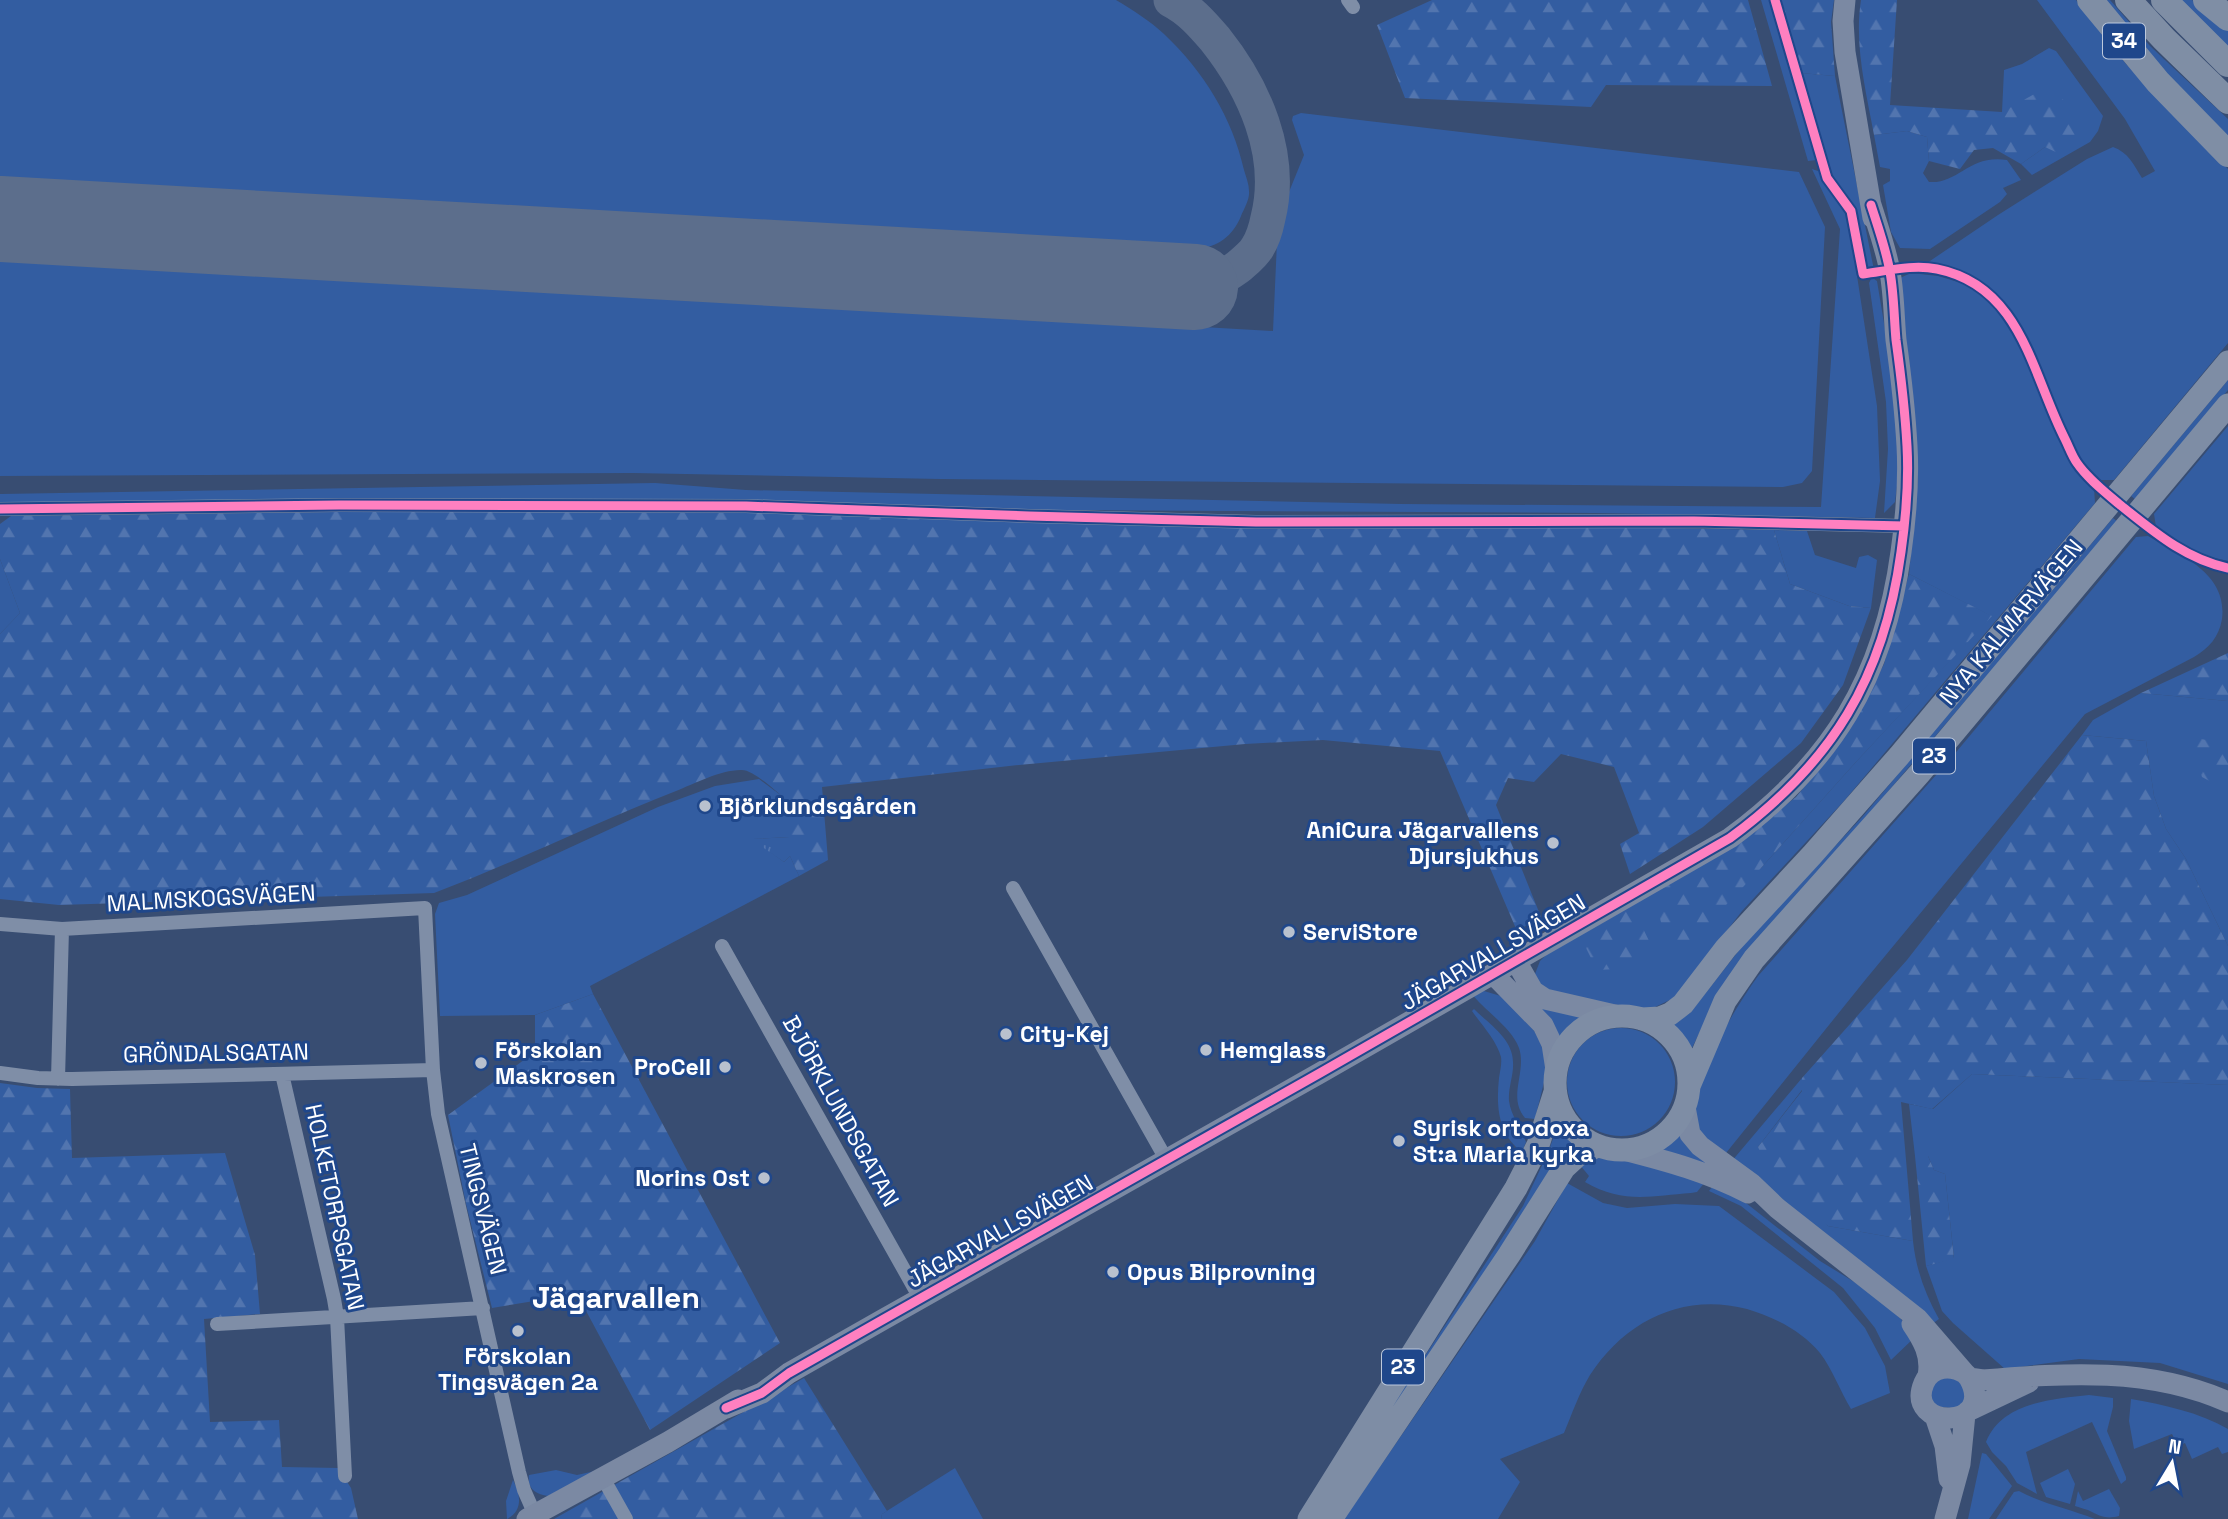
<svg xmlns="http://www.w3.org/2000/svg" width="2228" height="1519" font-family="'Space Grotesk',sans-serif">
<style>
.grass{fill:#335da1}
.forest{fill:url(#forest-firs)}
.park{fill:url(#park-tufts)}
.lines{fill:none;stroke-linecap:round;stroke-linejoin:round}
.taxiway{stroke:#5c6e8c;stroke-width:35}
.runway{stroke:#5c6e8c;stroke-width:86}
.street{stroke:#7f8ea7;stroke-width:14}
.secondary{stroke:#7b89a3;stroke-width:21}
.primary{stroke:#7e8da5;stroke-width:23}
.highway{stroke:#7f8ea5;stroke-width:26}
.cycleway-casing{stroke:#1f478b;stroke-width:13}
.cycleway{stroke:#ff80c0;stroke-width:9}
.poi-dot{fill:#b9c1ce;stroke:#1f478b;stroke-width:2.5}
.labels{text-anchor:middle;stroke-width:6;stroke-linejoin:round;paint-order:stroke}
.shield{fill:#1f478b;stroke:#bcc8dc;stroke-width:2}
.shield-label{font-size:21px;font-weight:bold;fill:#fff}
.street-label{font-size:23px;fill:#fff;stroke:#1f478b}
.poi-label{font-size:23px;font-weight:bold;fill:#fff;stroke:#1f478b;text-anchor:start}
.district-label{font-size:30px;font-weight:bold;fill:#fff;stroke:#1f478b}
</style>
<defs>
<pattern id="forest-firs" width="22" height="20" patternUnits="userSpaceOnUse" patternTransform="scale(1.75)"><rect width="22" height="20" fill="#335da1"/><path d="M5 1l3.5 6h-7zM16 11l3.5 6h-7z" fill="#5275af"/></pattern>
<pattern id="park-tufts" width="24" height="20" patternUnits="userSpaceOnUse" patternTransform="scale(1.75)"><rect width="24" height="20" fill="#335da1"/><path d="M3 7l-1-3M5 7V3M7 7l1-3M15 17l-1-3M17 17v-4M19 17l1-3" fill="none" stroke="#5275af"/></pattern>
</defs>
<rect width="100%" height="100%" fill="#384d72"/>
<path class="grass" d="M 0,0 L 1116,0 C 1133,10 1150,21 1164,34 C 1204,72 1232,117 1244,170 C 1246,177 1249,184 1249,191 C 1250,199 1244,209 1241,216 C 1233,236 1218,247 1197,249 L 0,182 Z
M 1761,0 L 1770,0 L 1817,160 L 1808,161 Z
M 2037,0 L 2076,0 L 2126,64 L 2228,169 L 2228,343 L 2114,480 L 2099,480 C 2080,463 2070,441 2060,417 C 2031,347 2014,272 1924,265 L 1998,215 L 2087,159 L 2113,147 C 2128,152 2134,165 2142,178 L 2155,171 L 2125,119 Z
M 2098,0 L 2110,0 L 2150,46 L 2228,119 L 2228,144 Z
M 2181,0 L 2192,0 L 2228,29 L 2228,47 Z
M 2049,48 L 2056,51 L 2103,116 L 2098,131 L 2090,142 L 2032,175 L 2021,164 L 2045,147 L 2002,112 L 2004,70 L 2022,64 Z
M 1801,73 L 1835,76 L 1874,270 L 1867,268 L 1857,213 L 1835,183 Z
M 1301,113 L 1799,172 L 1825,227 L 1812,471 L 1802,483 L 1783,487 L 940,479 L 633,473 L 0,476 L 0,258 L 1273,331 L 1278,219 L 1304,155 L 1292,120 L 1293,116 Z
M 1907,131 L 1927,137 L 1929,161 L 1923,173 L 1929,182 C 1959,184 1969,154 2007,160 L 2021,180 L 2003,188 L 2007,194 L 2000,202 L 1930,249 L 1900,248 L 1891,232 L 1883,185 L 1890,181 L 1890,169 L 1880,167 L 1874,135 Z
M 1812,169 L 1821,172 L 1824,182 L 1848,217 L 1877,406 L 1880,481 L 1875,518 L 1594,513 L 0,504 L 0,494 L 655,483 L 746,490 L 1402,504 L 1821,507 L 1840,229 Z
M 1911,273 L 1938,276 L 1968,285 L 1999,309 L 2014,332 L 2071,463 L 2094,488 L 2095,503 L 1844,801 L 1742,911 L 1676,997 L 1653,1008 L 1644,1008 L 1576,1000 L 1544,991 L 1535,974 L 1540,961 L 1549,952 L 1652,892 L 1761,868 L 1855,763 L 1991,616 L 1909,574 L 1918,479 L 1896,287 L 1900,278 Z
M 1871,279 L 1874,279 L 1877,281 L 1889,353 L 1898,418 L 1899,470 L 1895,502 L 1884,513 L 1888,449 L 1886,402 L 1869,283 Z
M 2228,380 L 2228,390 L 2136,500 L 2131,496 Z
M 2228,426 L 2228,561 C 2200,556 2178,545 2156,527 L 2154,514 Z
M 2113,518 L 2118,522 L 1722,986 L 1690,1052 L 1682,1038 L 1670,1026 L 1690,1013 L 1744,944 L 1863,816 Z
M 1774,530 L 1807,531 L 1815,555 L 1856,568 L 1859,557 L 1868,555 L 1877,560 L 1871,608 L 1849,606 L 1790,584 Z
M 2148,536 C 2180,555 2228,573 2222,619 C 2219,637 2209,648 2194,657 L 2085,714 L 1866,979 L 1722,1158 C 1715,1151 1703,1144 1697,1136 C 1676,1101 1737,1005 1758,976 L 1952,757 L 2136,537 Z
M 0,559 L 20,613 L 0,634 Z
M 2141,693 L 2228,701 L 2228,946 L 2186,859 L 2166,829 L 2154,796 L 2146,741 L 2082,735 L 2093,720 Z
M 759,779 L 790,802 L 790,837 L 753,839 L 784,862 L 790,856 L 799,876 L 590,986 L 593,994 L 535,1015 L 440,1016 L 435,914 L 439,903 L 467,895 L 658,807 L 715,786 Z
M 1484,991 L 1504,997 L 1537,1034 L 1546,1058 L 1546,1074 L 1535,1119 L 1525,1118 C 1507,1097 1527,1072 1519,1048 C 1512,1028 1484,1010 1471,993 Z
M 1532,1001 L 1583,1017 L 1571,1026 L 1560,1039 Z
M 1474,1009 C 1489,1024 1513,1039 1513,1062 C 1514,1075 1508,1087 1509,1101 C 1511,1116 1521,1128 1526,1142 L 1522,1152 C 1498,1134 1496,1107 1499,1078 C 1500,1071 1502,1064 1501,1057 C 1497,1041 1481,1024 1472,1011 Z
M1567 1082a54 54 0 1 1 108 0a54 54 0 1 1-108 0Z
M 1972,1074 L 2228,1085 L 2228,1384 L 2160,1363 L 2079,1359 L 2005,1369 L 1953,1323 L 1942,1311 L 1926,1266 L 1954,1258 L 1945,1174 L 1934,1170 L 1928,1156 L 1915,1156 L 1909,1104 L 1933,1109 Z
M 1802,1078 L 1802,1090 L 1758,1147 L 1828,1226 L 1913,1241 C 1916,1269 1925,1294 1939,1319 L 1932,1324 L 1731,1162 Z
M 1558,1125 L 1565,1134 L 1575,1143 L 1561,1155 L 1550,1147 Z
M 1680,1130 L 1716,1166 L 1655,1152 L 1669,1143 Z
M 1546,1157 L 1554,1165 L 1529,1208 L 1349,1472 L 1523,1206 Z
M 1597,1158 L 1630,1159 L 1705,1182 L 1697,1192 L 1691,1193 C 1651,1196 1622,1204 1585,1182 L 1589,1176 L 1580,1165 Z
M 1567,1183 L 1603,1203 L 1627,1208 L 1675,1204 L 1719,1206 L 1834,1292 L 1865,1328 L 1885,1366 L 1890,1393 L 1851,1409 C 1840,1391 1833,1370 1820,1353 C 1802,1331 1774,1317 1747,1309 C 1683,1292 1625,1321 1590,1375 C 1579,1393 1572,1414 1564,1433 L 1500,1459 L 1520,1482 L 1498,1519 L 1344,1519 L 1535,1241 Z
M 1715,1183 L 1732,1192 L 1820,1261 L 1874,1294 L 1901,1319 L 1914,1338 L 1891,1360 L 1875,1328 L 1843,1288 L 1741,1206 L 1709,1191 Z
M 1956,1377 L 1967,1392 L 1961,1409 L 1933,1406 L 1930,1388 L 1938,1378 Z
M 2089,1395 L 2113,1398 L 2113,1407 L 2107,1431 L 2126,1477 L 2126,1480 L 2121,1484 L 2092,1422 L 2026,1452 L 2037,1494 L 2017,1483 L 2006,1466 L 1992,1452 L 1986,1442 C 2002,1402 2053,1399 2089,1395 Z
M 2131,1399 C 2165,1405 2198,1412 2228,1429 L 2228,1452 L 2222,1454 L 2218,1447 L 2192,1459 L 2185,1443 L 2178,1446 L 2172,1434 L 2134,1449 L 2129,1421 Z
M 1982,1453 L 1986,1454 L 2012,1486 L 1989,1519 L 1968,1519 Z
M 955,1468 L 983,1519 L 881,1519 L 882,1514 Z
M 2068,1469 L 2075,1484 L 2070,1504 L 2046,1497 L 2040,1483 Z
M 556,1470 L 577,1475 L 595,1471 L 548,1496 C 536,1494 527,1489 529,1475 Z
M 513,1480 C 521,1494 523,1511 507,1519 L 506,1501 Z
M 2109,1489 L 2120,1508 L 2119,1516 C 2107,1519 2102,1517 2092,1512 C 2087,1509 2080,1508 2075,1506 L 2078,1491 L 2083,1501 Z
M 2019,1491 C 2043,1504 2070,1509 2095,1519 L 1996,1519 L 2014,1492 Z"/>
<path class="forest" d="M 1432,0 L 1748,0 L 1772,86 L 1606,85 L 1591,107 L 1405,98 L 1377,25 Z
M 1779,0 L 1834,0 L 1831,22 L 1835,76 L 1801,73 Z
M 1861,0 L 1897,0 L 1890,105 L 2002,112 L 2051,85 L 2084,125 L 2062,155 L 2045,147 L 2021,164 L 1993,148 L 1974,150 L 1960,169 L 1929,161 L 1927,137 L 1907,131 L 1874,135 C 1866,91 1854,45 1861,0 Z
M 740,511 L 1774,530 L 1790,584 L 1849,606 L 1871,608 L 1843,685 L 1801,743 L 1703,827 L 1630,874 L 1620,844 L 1639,833 L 1614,767 L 1561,754 L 1534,782 L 1508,778 L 1496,805 L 1541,917 L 1517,931 L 1440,751 L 1323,740 L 1245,744 L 1019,765 L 822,787 L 828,860 L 799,876 L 790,856 L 789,802 C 778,793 754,770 742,770 C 723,769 693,784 676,791 C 594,823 516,862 434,893 L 59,905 L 0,899 L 0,634 L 20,613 L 0,559 L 0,524 L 11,516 L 335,512 Z
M 1909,574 L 1992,616 L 1855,763 L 1761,868 L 1691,942 L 1667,942 L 1652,892 L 1764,822 L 1796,797 L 1826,761 L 1852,726 L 1884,664 Z
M 2228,653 L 2228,701 L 2141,693 Z
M 2082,735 L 2146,741 L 2154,796 L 2166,829 L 2186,859 L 2228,946 L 2228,1085 L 1972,1074 L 1932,1109 L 1901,1102 L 1913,1241 L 1828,1226 L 1775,1185 L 1758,1147 L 1802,1091 L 1802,1078 L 1907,960 Z
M 2187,737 L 2228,743 L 2228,791 L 2202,777 Z
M 1631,904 L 1653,949 L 1639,968 L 1597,970 L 1579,934 Z
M 593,994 L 780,1343 L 650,1430 L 577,1294 L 492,1308 L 466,1204 L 448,1115 L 535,1052 L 535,1015 Z
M 0,1083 L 37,1088 L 70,1089 L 72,1158 L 225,1153 L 255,1255 L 260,1314 L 204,1319 L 210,1422 L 279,1420 L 282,1467 L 338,1468 L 351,1488 L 358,1519 L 0,1519 Z
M 1915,1156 L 1928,1156 L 1934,1170 L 1945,1174 L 1954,1259 L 1926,1266 Z
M 804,1378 L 887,1511 L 882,1514 L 881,1519 L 554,1519 Z"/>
<path class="park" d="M 790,837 L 790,856 L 784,862 L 751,839 Z"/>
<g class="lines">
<path class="taxiway" d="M 1171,0 C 1189,9 1202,24 1215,39 C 1254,88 1284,154 1268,218 C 1266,228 1263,239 1257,248 C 1253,255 1245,261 1238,267 C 1224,277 1212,284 1195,287"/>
<path class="runway" d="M 0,219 L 1195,287"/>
<path class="street" d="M 1348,0 L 1353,7
M 0,509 L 339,505 L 746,506 L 1029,516 L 1256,522 L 1694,521 L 1904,526
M 1013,888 L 1166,1159
M 0,924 L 62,929 L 425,908 L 433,1070 L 438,1114 L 519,1472 L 524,1490 L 535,1515
M 722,946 L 920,1298
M 0,1073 L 38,1078 L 72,1079 L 433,1070
M 282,1074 L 334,1299 L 337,1317 L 345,1476
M 58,1079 L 62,929
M 217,1324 L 483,1308
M 603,1478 L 626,1519"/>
<path class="secondary" d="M 1845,0 L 1843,21 L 1845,52 L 1873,218
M 1516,961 L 1533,991 L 1545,999 L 1619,1016
M 1493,974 L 1543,1025 L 1552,1044 L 1556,1070
M 1685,1107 L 1690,1134 L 1700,1146 L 1752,1184 L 1777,1208 L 1918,1319 L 1969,1378 C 1998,1430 1904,1431 1924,1383 C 1932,1365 1952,1365 1966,1374
M 1624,1150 C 1667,1161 1708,1172 1748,1193
M 1912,1324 C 1923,1340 1932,1356 1928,1376
M 1969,1378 L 1983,1380 C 2066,1373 2150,1367 2228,1402
M 726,1408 L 762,1393 L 789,1373 L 884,1319 L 1320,1073 L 1730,838 C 1832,763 1884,678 1901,552 C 1906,517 1909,481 1907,446 C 1905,410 1901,376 1896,340 C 1894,318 1894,294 1890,272 C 1886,249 1878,227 1871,205
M 1968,1411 L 2029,1382
M 1935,1416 L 1945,1446 L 1949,1479
M 527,1519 L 668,1442 L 738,1400
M 1945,1519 L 1960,1464 L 1965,1414"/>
<path class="primary" d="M1555 1083a67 67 0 1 1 134 0a67 67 0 1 1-134 0Z
M 1642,1019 L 1660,1018 L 1670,1014 L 1683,1004 L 1726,948 L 1812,855 L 1899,756 L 2228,362
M 1689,1086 L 1725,1001 L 1754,959 L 1919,774 L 2228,405
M 1309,1519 L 1516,1188 L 1538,1145 L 1555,1092
M 1331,1519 L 1509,1255 L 1564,1168 L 1577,1156 L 1597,1146"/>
<path class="highway" d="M 2090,0 L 2158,82 L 2228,154
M 2128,0 L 2164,39 L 2228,101
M 2164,0 L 2228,64
M 2206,0 L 2228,18"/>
<g class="cycleway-casing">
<path id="cycleway" d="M 1775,0 L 1827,178 L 1851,211 L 1863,274 C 1887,271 1913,264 1937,269 C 2022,286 2032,375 2065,439 C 2069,447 2072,456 2077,463 C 2088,479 2105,492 2119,504 C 2153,531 2185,559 2228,568
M 0,509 L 339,505 L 746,506 L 1029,516 L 1256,522 L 1694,521 L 1904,526
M 726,1408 L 762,1393 L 789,1373 L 884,1319 L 1320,1073 L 1730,838 C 1832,763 1884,678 1901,552 C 1906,517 1909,481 1907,446 C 1905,410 1901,376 1896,340 C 1894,318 1894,294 1890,272 C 1886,249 1878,227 1871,205"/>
</g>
<use href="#cycleway" class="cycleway"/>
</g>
<g class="poi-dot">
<circle cx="705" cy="806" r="7"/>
<circle cx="1553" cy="843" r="7"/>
<circle cx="1289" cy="932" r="7"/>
<circle cx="1006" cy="1034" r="7"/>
<circle cx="1206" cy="1050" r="7"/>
<circle cx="481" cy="1063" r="7"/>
<circle cx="725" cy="1067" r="7"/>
<circle cx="1399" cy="1141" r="7"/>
<circle cx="764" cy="1178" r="7"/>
<circle cx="1113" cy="1272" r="7"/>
<circle cx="518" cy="1331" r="7"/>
</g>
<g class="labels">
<g class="shield">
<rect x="2103" y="23.5" width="42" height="35" rx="5"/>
<rect x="1913" y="738.5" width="42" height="35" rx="5"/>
<rect x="1382" y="1349.5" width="42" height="35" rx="5"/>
</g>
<g class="shield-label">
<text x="2124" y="48">34</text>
<text x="1934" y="763">23</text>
<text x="1403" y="1374">23</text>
</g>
<g class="street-label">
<text transform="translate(2011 622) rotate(-50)" y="8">NYA KALMARVÄGEN</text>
<text transform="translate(211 898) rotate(-3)" y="8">MALMSKOGSVÄGEN</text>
<text transform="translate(1493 952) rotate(-30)" y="8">JÄGARVALLSVÄGEN</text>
<text transform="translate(216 1053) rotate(-1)" y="8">GRÖNDALSGATAN</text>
<text transform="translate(841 1111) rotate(61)" y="8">BJÖRKLUNDSGATAN</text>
<text transform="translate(335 1207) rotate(78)" y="8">HOLKETORPSGATAN</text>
<text transform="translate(483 1209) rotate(76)" y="8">TINGSVÄGEN</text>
<text transform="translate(1000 1231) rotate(-29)" y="8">JÄGARVALLSVÄGEN</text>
</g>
<g class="poi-label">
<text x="719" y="814">Björklundsgården</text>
<text x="1539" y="838" text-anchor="end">AniCura Jägarvallens<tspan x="1539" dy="26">Djursjukhus</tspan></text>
<text x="1303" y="940">ServiStore</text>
<text x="1020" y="1042">City-Kej</text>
<text x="495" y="1058">Förskolan<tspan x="495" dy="26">Maskrosen</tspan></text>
<text x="1220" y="1058">Hemglass</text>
<text x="711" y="1075" text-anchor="end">ProCell</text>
<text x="1413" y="1136">Syrisk ortodoxa<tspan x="1413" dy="26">St:a Maria kyrka</tspan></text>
<text x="750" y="1186" text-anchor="end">Norins Ost</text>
<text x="1127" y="1280">Opus Bilprovning</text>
<text x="518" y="1364" text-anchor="middle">Förskolan<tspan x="518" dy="26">Tingsvägen 2a</tspan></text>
</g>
<g class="district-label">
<text x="616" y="1308">Jägarvallen</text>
</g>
</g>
<g transform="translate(2172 1463) rotate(10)" stroke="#1f478b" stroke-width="5" paint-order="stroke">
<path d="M0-5L12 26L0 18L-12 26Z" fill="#ffffff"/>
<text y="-10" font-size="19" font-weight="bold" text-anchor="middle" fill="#ffffff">N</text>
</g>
</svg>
